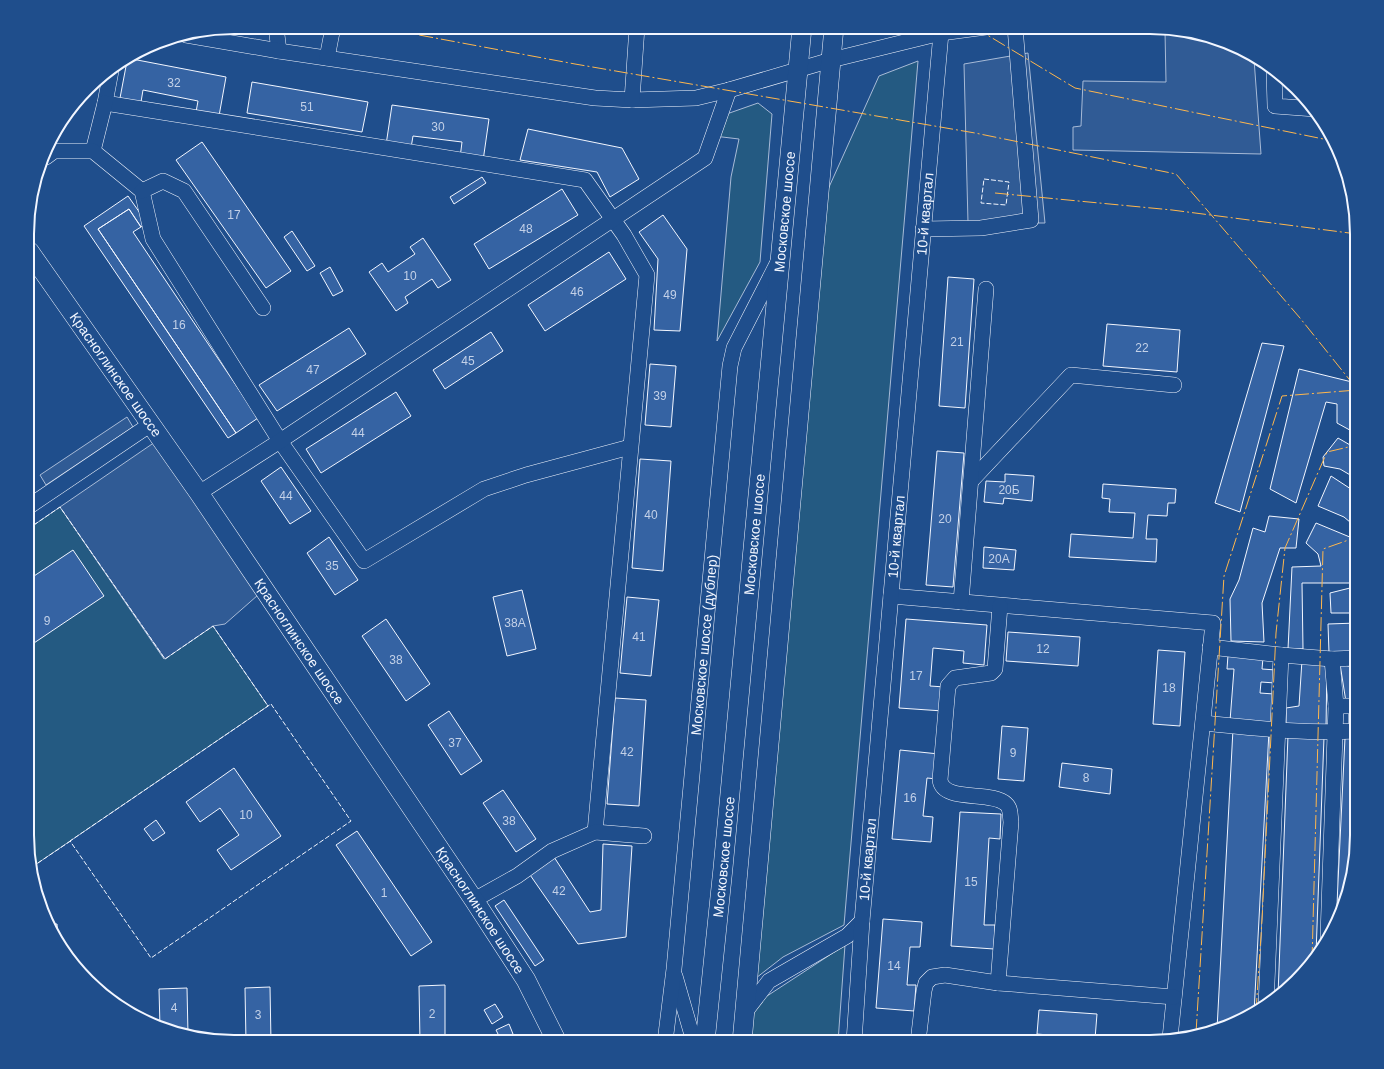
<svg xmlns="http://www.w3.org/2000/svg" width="1384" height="1069" font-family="Helvetica,sans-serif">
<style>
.green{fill:#245a82;stroke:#a8bbd7}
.parking{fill:#305b95;stroke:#a8bbd7}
.building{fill:#3563a3;stroke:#f2f6ff}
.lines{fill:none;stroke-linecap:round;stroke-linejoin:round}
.minor-casing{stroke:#f2f6ff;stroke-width:16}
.major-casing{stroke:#f2f6ff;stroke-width:20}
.minor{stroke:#1f4e8c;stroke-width:15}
.major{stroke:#1f4e8c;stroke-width:19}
.fence{stroke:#f2f6ff;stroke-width:1;stroke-dasharray:5 2;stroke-linecap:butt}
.power{stroke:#ffb74d;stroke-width:1;stroke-dasharray:14 3 2 3;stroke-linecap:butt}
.labels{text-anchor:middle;stroke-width:3;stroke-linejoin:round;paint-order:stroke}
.number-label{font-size:12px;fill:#c3d1e8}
.street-label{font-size:14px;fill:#f2f6ff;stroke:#1f4e8c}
.rim{fill:none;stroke:#f2f6ff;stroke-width:2}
</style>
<rect width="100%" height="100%" fill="#1f4e8c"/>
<path class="green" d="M 918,61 L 844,925 L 783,957 L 747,985 L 816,216 L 879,76 Z
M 758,103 L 772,114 L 760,262 L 717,341 L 731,177 L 739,139 L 714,136 L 721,116 Z
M 60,507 L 164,659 L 213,626 L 268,706 L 32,867 L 27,849 L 28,529 Z
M 845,945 L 838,1042 L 742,1042 L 744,1024 L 764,998 Z"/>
<path class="parking" d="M 1176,30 L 1229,43 L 1254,59 L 1261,154 L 1073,150 L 1073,127 L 1081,126 L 1083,81 L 1166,82 L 1165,31 Z
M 1028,53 L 1045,223 L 968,223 L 964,64 Z
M 127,417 L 133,427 L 46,485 L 40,475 Z
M 155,442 L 258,595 L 225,624 L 213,626 L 165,659 L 60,507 Z"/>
<path class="building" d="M 132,59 L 226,77 L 219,116 L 196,112 L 198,101 L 143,90 L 141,102 L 120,98 L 127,61 Z
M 252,82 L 368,102 L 362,132 L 247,113 Z
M 392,105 L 489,119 L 483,161 L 460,158 L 462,142 L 413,136 L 411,148 L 386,145 Z
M 528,129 L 622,148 L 639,179 L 610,197 L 597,172 L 520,160 Z
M 202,142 L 291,271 L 266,288 L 176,160 Z
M 482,177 L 486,183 L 454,204 L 450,197 Z
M 562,189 L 578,215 L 489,269 L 474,244 Z
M 128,196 L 147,223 L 141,227 L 129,209 L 98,229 L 236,433 L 228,438 L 84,226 Z
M 129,209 L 141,227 L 133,232 L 258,418 L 236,433 L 98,229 Z
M 663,215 L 687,249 L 680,331 L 654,330 L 658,259 L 639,232 Z
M 292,231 L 315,266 L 307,271 L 284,237 Z
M 423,238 L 451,280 L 438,288 L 432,279 L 405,297 L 408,303 L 396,311 L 369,272 L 382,263 L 388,272 L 415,254 L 410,247 Z
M 609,252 L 626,279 L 545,331 L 528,305 Z
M 330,267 L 343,291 L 333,296 L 320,273 Z
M 948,277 L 974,279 L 965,408 L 939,406 Z
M 1107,324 L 1180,330 L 1177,372 L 1103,366 Z
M 349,328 L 366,354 L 277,411 L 259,385 Z
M 491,332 L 503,351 L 445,389 L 433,370 Z
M 1262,343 L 1284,346 L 1240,512 L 1215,503 Z
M 650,364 L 676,366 L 671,427 L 645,425 Z
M 1299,369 L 1352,382 L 1353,404 L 1357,405 L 1357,434 L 1337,423 L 1337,404 L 1326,402 L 1296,503 L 1270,489 Z
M 396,392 L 411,416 L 321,473 L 306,449 Z
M 1338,438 L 1357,449 L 1357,479 L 1340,469 L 1324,466 L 1323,457 Z
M 937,451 L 964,453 L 953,587 L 926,585 Z
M 640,459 L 671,461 L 663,571 L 632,568 Z
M 281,467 L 311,511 L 290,524 L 261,481 Z
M 1005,474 L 1034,476 L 1032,501 L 1004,498 L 1003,504 L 984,502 L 986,481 L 1005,482 Z
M 1331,476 L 1357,493 L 1357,528 L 1344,517 L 1318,506 Z
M 1103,484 L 1176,489 L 1175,503 L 1168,503 L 1167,516 L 1148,515 L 1146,539 L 1157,539 L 1156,562 L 1069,557 L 1071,534 L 1133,538 L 1135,513 L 1109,512 L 1110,499 L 1102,498 Z
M 1269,516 L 1299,519 L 1296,548 L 1280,548 L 1262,603 L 1264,642 L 1231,641 L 1230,599 L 1239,580 L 1253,528 L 1265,532 Z
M 1316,523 L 1357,540 L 1357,583 L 1302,583 L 1303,649 L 1288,649 L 1292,567 L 1321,566 L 1318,554 L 1306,543 Z
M 329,537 L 358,580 L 335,595 L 307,553 Z
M 984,547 L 1016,550 L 1014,570 L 983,568 Z
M 73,550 L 104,596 L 28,647 L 28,580 Z
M 1354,587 L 1357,591 L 1357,613 L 1331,613 L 1330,593 Z
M 522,590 L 536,649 L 507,656 L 493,597 Z
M 627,597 L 659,600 L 651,676 L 620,673 Z
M 386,619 L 430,684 L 406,701 L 362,636 Z
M 906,619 L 987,625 L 984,665 L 963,663 L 964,651 L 933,648 L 930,686 L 945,687 L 943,711 L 899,708 Z
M 1357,623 L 1357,651 L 1329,653 L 1328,624 Z
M 1008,632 L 1080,637 L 1078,666 L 1006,661 Z
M 1158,650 L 1185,652 L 1180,726 L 1153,724 Z
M 1228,655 L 1263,658 L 1262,669 L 1276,670 L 1275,683 L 1261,682 L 1260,693 L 1274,694 L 1271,725 L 1230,721 L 1234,669 L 1227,669 Z
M 1302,660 L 1327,661 L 1326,729 L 1286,725 L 1286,708 L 1299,706 Z
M 1340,664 L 1357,668 L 1357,701 L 1346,702 Z
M 615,698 L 646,700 L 639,806 L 607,804 Z
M 1349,708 L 1357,708 L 1357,724 L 1349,724 Z
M 449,711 L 482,761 L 461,775 L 428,725 Z
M 1002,726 L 1028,728 L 1024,781 L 998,779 Z
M 1233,729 L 1269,731 L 1254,1013 L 1229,1026 L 1217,1029 Z
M 1288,735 L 1324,737 L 1316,954 L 1305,972 L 1278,995 Z
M 1345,738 L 1357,738 L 1357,849 L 1341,914 L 1336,923 Z
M 900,750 L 939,754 L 937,779 L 927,778 L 923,816 L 933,817 L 931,842 L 892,839 Z
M 1062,763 L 1112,769 L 1110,794 L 1059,787 Z
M 234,768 L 281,836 L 231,870 L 217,850 L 239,835 L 220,808 L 200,822 L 186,802 Z
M 503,790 L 536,839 L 516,852 L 483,803 Z
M 960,812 L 1001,814 L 1000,839 L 989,838 L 984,925 L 995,925 L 994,949 L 951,946 Z
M 156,820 L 165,833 L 153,841 L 144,829 Z
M 357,831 L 432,942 L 411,956 L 336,845 Z
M 603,844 L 632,846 L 626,937 L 578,944 L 528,872 L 554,857 L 590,912 L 601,910 Z
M 504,900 L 544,960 L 535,966 L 495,906 Z
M 883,919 L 922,922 L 920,947 L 910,947 L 907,985 L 916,985 L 914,1011 L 876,1008 Z
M 48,924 L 57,924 L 58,939 L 48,927 Z
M 445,985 L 445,1042 L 420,1042 L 419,986 Z
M 270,987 L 271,1042 L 246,1042 L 245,988 Z
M 187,988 L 188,1034 L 160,1027 L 159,989 Z
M 495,1004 L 503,1017 L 492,1024 L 484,1010 Z
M 1039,1010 L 1097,1014 L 1095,1039 L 1037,1034 Z
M 509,1024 L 513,1034 L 501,1040 L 496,1030 Z"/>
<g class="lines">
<g class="minor-casing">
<g id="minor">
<path d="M 276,27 L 279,51"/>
<path d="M 186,35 L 279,51 L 595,98 L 632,100 L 696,98 L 729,90 L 831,60 L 941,33 L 986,27"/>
<path d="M 327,58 L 333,27"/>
<path d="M 111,71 L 105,103 L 585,180 L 624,235 L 647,275 L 595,832"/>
<path d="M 1274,71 L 1275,106 L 1315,109"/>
<path d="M 632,100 L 637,27"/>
<path d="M 93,151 L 105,103"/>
<path d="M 46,157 L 54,151 L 93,151 L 142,191 L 153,239 L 280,441 L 364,561 L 484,489 L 526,475 L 630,447"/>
<path d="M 142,191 L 163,181 L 184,191 L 263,308"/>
<path d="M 923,229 L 981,228 L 1031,220 L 1015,27"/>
<path d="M 971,481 L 1071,375 L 1174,385"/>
<path d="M 199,493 L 280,441 L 705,158 L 729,90"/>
<path d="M 28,507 L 151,424"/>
<path d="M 891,596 L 1213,623 L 1170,1038"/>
<path d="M 961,602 L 986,289"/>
<path d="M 1210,647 L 1281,655 L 1266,1006"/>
<path d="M 1281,655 L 1332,659 L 1357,658"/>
<path d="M 1336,706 L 1357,706"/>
<path d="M 1203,723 C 1254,728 1305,734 1357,731"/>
<path d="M 474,900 L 517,876 L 552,851 L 595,832 L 644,836"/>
<path d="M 1328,936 L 1336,706 L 1332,659"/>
<path d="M 675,976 L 694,1042"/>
<path d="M 998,983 L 1011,822 C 1010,816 1011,808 1006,804 C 992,790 943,803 940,780 L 948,686 L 955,678 L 991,673 L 995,669 L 1000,606"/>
<path d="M 746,1011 L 769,981 L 847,936 L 862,921"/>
<path id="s1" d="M 665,1042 L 674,969 L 730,366 L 734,348 L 778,262"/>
<path id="s2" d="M 854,1042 L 862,921 L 941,33"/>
<path d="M 918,1042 L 924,991 L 926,983 L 932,977 L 945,975 L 998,983 L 1174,997"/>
</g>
</g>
<g class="major-casing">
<g id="major">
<path id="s3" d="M 29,251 L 199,493 L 474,900 L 526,980 L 557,1042"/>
<path id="s4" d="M 705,1042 L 723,868 L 802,27"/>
<path d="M 742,1042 L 834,27"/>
</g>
</g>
<use href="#minor" class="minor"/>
<use href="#major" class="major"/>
<path class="fence" d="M 984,179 L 1009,182 L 1006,205 L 981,203 Z
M 28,529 L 60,507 L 165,659 L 213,626 L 268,706 L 267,707
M 271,704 L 351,821 L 151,958 L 70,841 Z
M 32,867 L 72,840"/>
<path class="power" d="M 376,27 L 575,64 L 975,133 L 1176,174 L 1300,318 L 1357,389
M 974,27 L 1075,88 L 1333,141
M 995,193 L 1172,210 L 1357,234
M 1312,961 L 1323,549 L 1357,537
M 1256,1012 L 1262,920 L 1276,633 L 1285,548 L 1327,452 L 1357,445
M 1196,1033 L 1224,576 L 1282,396 L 1357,390"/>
</g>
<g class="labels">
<g class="number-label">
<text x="174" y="87">32</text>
<text x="307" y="111">51</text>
<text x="438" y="131">30</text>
<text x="234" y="219">17</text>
<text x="526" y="233">48</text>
<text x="410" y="280">10</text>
<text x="577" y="296">46</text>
<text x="670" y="299">49</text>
<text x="179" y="329">16</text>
<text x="957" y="346">21</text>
<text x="1142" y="352">22</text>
<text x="468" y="365">45</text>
<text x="313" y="374">47</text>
<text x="660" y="400">39</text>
<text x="358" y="437">44</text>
<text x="1009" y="494">20Б</text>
<text x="286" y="500">44</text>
<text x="651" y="519">40</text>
<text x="945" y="523">20</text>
<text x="999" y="563">20А</text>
<text x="332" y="570">35</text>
<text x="47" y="625">9</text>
<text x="515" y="627">38А</text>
<text x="639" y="641">41</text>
<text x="1043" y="653">12</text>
<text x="396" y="664">38</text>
<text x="916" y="680">17</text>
<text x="1169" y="692">18</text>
<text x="455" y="747">37</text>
<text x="627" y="756">42</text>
<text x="1013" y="757">9</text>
<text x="1086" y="782">8</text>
<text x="910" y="802">16</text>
<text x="246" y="819">10</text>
<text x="509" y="825">38</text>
<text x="971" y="886">15</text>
<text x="559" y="895">42</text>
<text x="384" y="897">1</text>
<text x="894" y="970">14</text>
<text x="174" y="1012">4</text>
<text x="432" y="1018">2</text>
<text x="258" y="1019">3</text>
</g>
<g class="street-label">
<text dy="5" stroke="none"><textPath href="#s4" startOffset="834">Московское шоссе</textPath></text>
<text dy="5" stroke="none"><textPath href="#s2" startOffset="831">10-й квартал</textPath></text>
<text dy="5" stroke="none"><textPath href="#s3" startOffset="151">Красноглинское шоссе</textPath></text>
<text dy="5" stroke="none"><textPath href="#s4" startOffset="510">Московское шоссе</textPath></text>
<text dy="5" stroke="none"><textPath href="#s2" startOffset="507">10-й квартал</textPath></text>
<text dy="5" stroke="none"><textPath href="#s3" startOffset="475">Красноглинское шоссе</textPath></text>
<text dy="5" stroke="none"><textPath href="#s1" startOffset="399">Московское шоссе (дублер)</textPath></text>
<text dy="5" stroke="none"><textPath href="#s4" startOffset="186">Московское шоссе</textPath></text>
<text dy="5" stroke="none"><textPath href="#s2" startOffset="183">10-й квартал</textPath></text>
<text dy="5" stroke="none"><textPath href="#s3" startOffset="799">Красноглинское шоссе</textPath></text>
</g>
</g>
<path d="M0 0H1384V1069H0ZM234 34H1150A200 200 0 0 1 1350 234V835A200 200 0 0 1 1150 1035H234A200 200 0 0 1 34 835V234A200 200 0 0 1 234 34Z" fill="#1f4e8c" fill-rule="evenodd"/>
<path class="rim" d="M234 34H1150A200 200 0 0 1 1350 234V835A200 200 0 0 1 1150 1035H234A200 200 0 0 1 34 835V234A200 200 0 0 1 234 34Z"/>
</svg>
